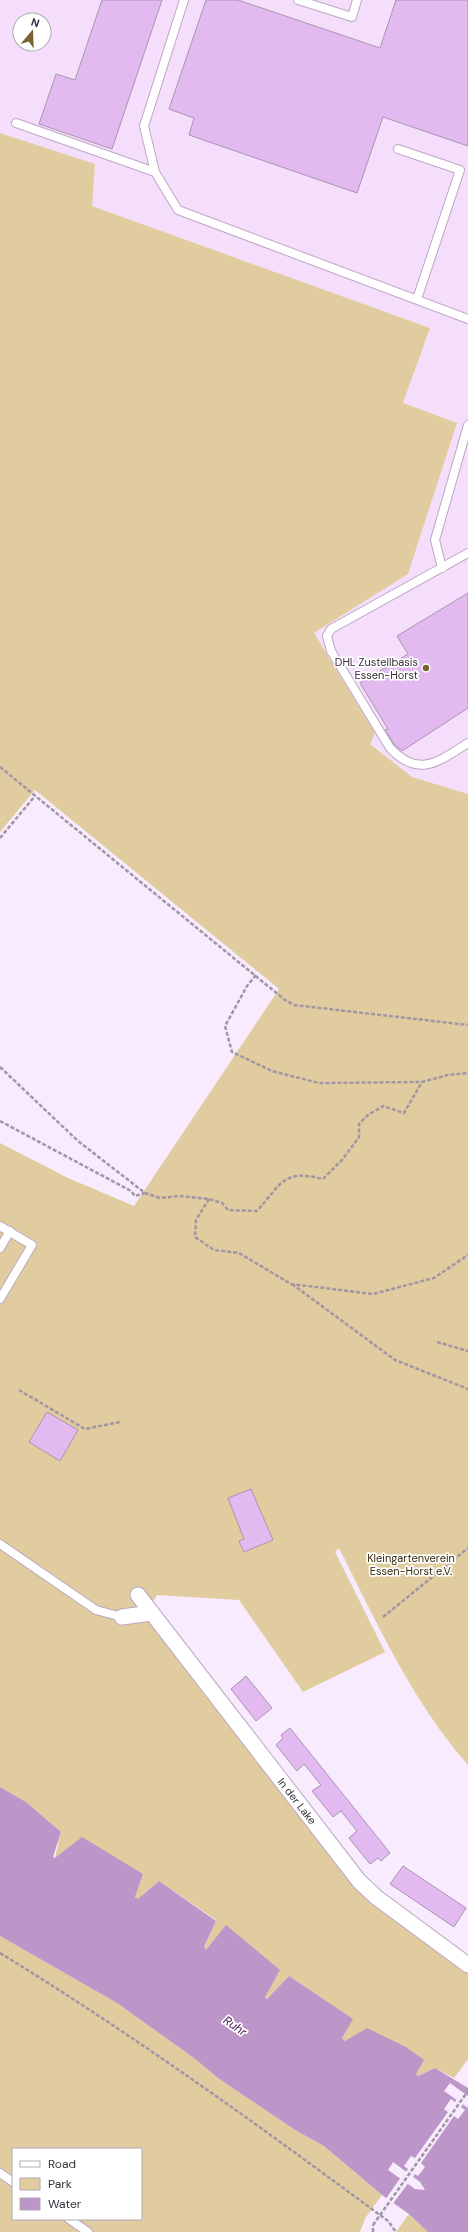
<svg xmlns="http://www.w3.org/2000/svg" width="468" height="2232" font-family="'DM Sans',sans-serif">
<style>
.built{fill:#f4defb;fill-rule:evenodd}
.green{fill:#e1cc9f;fill-rule:evenodd}
.water{fill:#bc95c9;fill-rule:evenodd}
.pier{fill:#f8ebfd}
.building{fill:#e2baf0;stroke:#a894b0}
.lines{fill:none;stroke-linecap:round;stroke-linejoin:round}
.lane-casing{stroke:#bca7c4;stroke-width:10}
.street-casing{stroke:#bca7c4;stroke-width:17}
.path{stroke:#a096a4;stroke-width:2.5;stroke-dasharray:4 2;stroke-linecap:butt}
.lane{stroke:#fff;stroke-width:8}
.street{stroke:#fff;stroke-width:15}
.path-bridge{stroke:#a096a4;stroke-width:2.5;stroke-dasharray:4 2;stroke-linecap:butt}
.poi-dot{fill:#776231;stroke:#fff;stroke-width:1.5}
.labels{text-anchor:middle;stroke-width:3.5;stroke-linejoin:round;paint-order:stroke}
.poi-label{font-size:11px;fill:#38303b;stroke:#fff;text-anchor:end}
.park-label{font-size:11px;fill:#372b0f;stroke:#fff}
.street-label{font-size:11px;fill:#38303b;stroke:#fff}
.water-label{font-size:12px;font-style:italic;fill:#471656;stroke:#fff}
</style>
<rect width="100%" height="100%" fill="#f8ebfd"/>
<path class="built" d="M 0,0 L 468,0 L 468,794 L 412,777 L 370,743 L 375,733 L 314,633 L 408,574 L 457,423 L 403,404 L 430,328 L 92,206 L 95,164 L 0,133 ZM 20,20 L 44,20 L 44,44 L 20,44 Z"/>
<path class="green" d="M 0,133 L 95,164 L 92,206 L 430,328 L 403,403 L 457,423 L 408,574 L 314,633 L 375,733 L 370,744 L 412,777 L 468,794 L 468,1765 C 412,1701 377,1623 339,1548 L 335,1552 L 385,1652 L 303,1692 L 239,1600 L 157,1595 L 150,1607 L 356,1883 L 468,1970 L 468,2059 L 454,2078 L 435,2068 L 418,2076 L 415,2074 L 423,2060 L 345,2041 L 342,2038 L 352,2019 L 289,1976 L 267,1999 L 226,1926 L 206,1950 L 204,1948 L 216,1920 L 159,1881 L 138,1899 L 135,1897 L 143,1874 L 118,1860 L 55,1858 L 61,1832 L 26,1802 L 0,1787 L 0,1143 L 68,1178 L 134,1206 L 279,989 L 35,790 L 0,832 Z
M 0,1936 L 117,2003 L 194,2058 L 218,2078 L 295,2130 L 324,2146 L 382,2195 L 366,2217 L 360,2232 L 0,2232 ZM 13,2149 L 141,2149 L 141,2219 L 13,2219 Z
M 409,2214 L 428,2232 L 396,2232 Z"/>
<path class="water" d="M 0,1787 L 26,1802 L 61,1832 L 53,1857 L 55,1858 L 82,1837 L 143,1874 L 135,1897 L 138,1899 L 159,1881 L 216,1921 L 204,1947 L 206,1950 L 226,1925 L 280,1970 L 265,1997 L 267,1999 L 289,1976 L 353,2019 L 342,2038 L 345,2041 L 367,2028 L 406,2047 L 424,2060 L 416,2074 L 418,2076 L 435,2068 L 468,2088 L 468,2096 L 450,2083 L 444,2091 L 468,2108 L 468,2232 L 428,2232 L 409,2214 L 382,2195 L 324,2146 L 295,2130 L 218,2078 L 194,2058 L 117,2003 L 0,1936 ZM 393,2162 L 420,2182 L 425,2190 L 415,2189 L 388,2170 Z"/>
<path class="pier" d="M 458,2098 L 464,2102 L 461,2107 L 465,2110 L 458,2119 L 454,2116 L 421,2163 L 425,2167 L 418,2176 L 415,2174 L 412,2178 L 405,2173 L 408,2169 L 404,2166 L 411,2156 L 415,2158 L 448,2112 L 444,2109 L 451,2099 L 455,2102 Z
M 401,2177 L 409,2182 L 392,2205 L 385,2200 Z"/>
<path class="building" d="M 102,0 L 162,0 L 112,149 L 39,124 L 56,74 L 75,80 Z
M 206,0 L 238,0 L 380,48 L 396,0 L 468,0 L 468,146 L 383,117 L 357,193 L 189,135 L 194,118 L 169,109 Z
M 468,593 L 468,708 L 402,751 L 394,744 L 385,730 L 388,729 L 360,683 L 408,654 L 397,636 Z
M 47,1412 L 78,1430 L 60,1461 L 29,1442 Z
M 251,1489 L 273,1540 L 244,1552 L 239,1541 L 244,1539 L 228,1498 Z
M 246,1676 L 272,1708 L 256,1721 L 231,1689 Z
M 290,1728 L 390,1853 L 381,1861 L 378,1858 L 370,1864 L 349,1838 L 357,1831 L 341,1811 L 333,1817 L 312,1791 L 321,1785 L 304,1764 L 297,1771 L 276,1745 L 283,1738 L 281,1735 Z
M 403,1866 L 466,1908 L 454,1927 L 390,1884 Z"/>
<g class="lines">
<g class="lane-casing">
<path id="lane" d="M 184,0 L 144,126 L 155,172 L 178,210 L 468,319
M 298,0 L 352,17 L 357,0
M 16,123 L 155,172
M 398,149 L 460,170 L 417,299
M 468,553 L 331,629 L 327,636 L 331,651 L 390,748 C 419,779 439,761 468,743
M 442,568 L 435,540 L 468,425
M 0,1226 L 32,1245 L 0,1299
M 0,1248 L 10,1231
M 0,1544 L 96,1610 L 122,1617
M 0,2173 L 13,2182
M 69,2219 L 88,2232"/>
</g>
<g class="street-casing">
<path id="street" d="M 138,1595 L 359,1881 L 376,1897 L 468,1965
M 122,1617 L 151,1613"/>
</g>
<path class="path" d="M 0,767 L 285,1000 L 294,1005 L 468,1025
M 0,838 L 35,796
M 256,975 L 247,986 L 225,1026 L 232,1052 L 272,1071 L 319,1083 L 422,1082 L 448,1075 L 468,1073
M 0,1067 L 78,1141 L 145,1193 L 160,1198 L 179,1196 L 209,1199 L 222,1203 L 228,1210 L 257,1211 C 282,1183 283,1169 323,1179 L 342,1160 L 359,1137 L 359,1124 L 368,1115 L 383,1106 L 404,1113 L 422,1082
M 0,1121 L 131,1191 L 135,1196 L 145,1193
M 209,1199 L 196,1220 L 195,1237 L 214,1250 L 239,1253 L 291,1284 L 373,1294 L 434,1278 L 468,1255
M 292,1284 L 395,1360 L 468,1389
M 437,1342 L 468,1351
M 19,1390 L 85,1429 L 120,1422
M 383,1617 L 468,1548
M 0,1953 C 134,2035 261,2127 388,2221 L 396,2232
M 373,2232 L 373,2225"/>
<use href="#lane" class="lane"/>
<use href="#street" class="street"/>
<path class="path-bridge" d="M 373,2225 L 468,2091"/>
</g>
<circle class="poi-dot" cx="426" cy="668" r="4"/>
<g class="labels">
<g class="poi-label">
<text x="418" y="666">DHL Zustellbasis<tspan x="418" dy="13">Essen-Horst</tspan></text>
</g>
<g class="park-label">
<text x="411" y="1562">Kleingartenverein<tspan x="411" dy="13">Essen-Horst e.V.</tspan></text>
</g>
<g class="street-label">
<text transform="translate(297 1801) rotate(52)" y="4">In der Lake</text>
</g>
<g class="water-label">
<text transform="translate(235 2026) rotate(34)" y="4">Ruhr</text>
</g>
</g>
<rect x="12" y="2148" width="130" height="72" fill="#ffffff" stroke="#afacb1"/>
<rect x="20" y="2161" width="20" height="6" fill="#ffffff" stroke="#afacb1"/>
<text x="48" y="2168" font-size="12" fill="#38303b">Road</text>
<rect x="20" y="2178" width="20" height="12" fill="#e1cc9f" stroke="#afacb1"/>
<text x="48" y="2188" font-size="12" fill="#38303b">Park</text>
<rect x="20" y="2198" width="20" height="12" fill="#bc95c9" stroke="#afacb1"/>
<text x="48" y="2208" font-size="12" fill="#38303b">Water</text>
<g transform="translate(32 32) rotate(19)"><circle r="19" fill="#ffffff" stroke="#afacb1"/>
<path d="M0-3L7 15L0 10L-7 15Z" fill="#776231"/>
<text y="-6" font-size="11" font-weight="bold" text-anchor="middle" fill="#38303b">N</text>
</g>
</svg>
